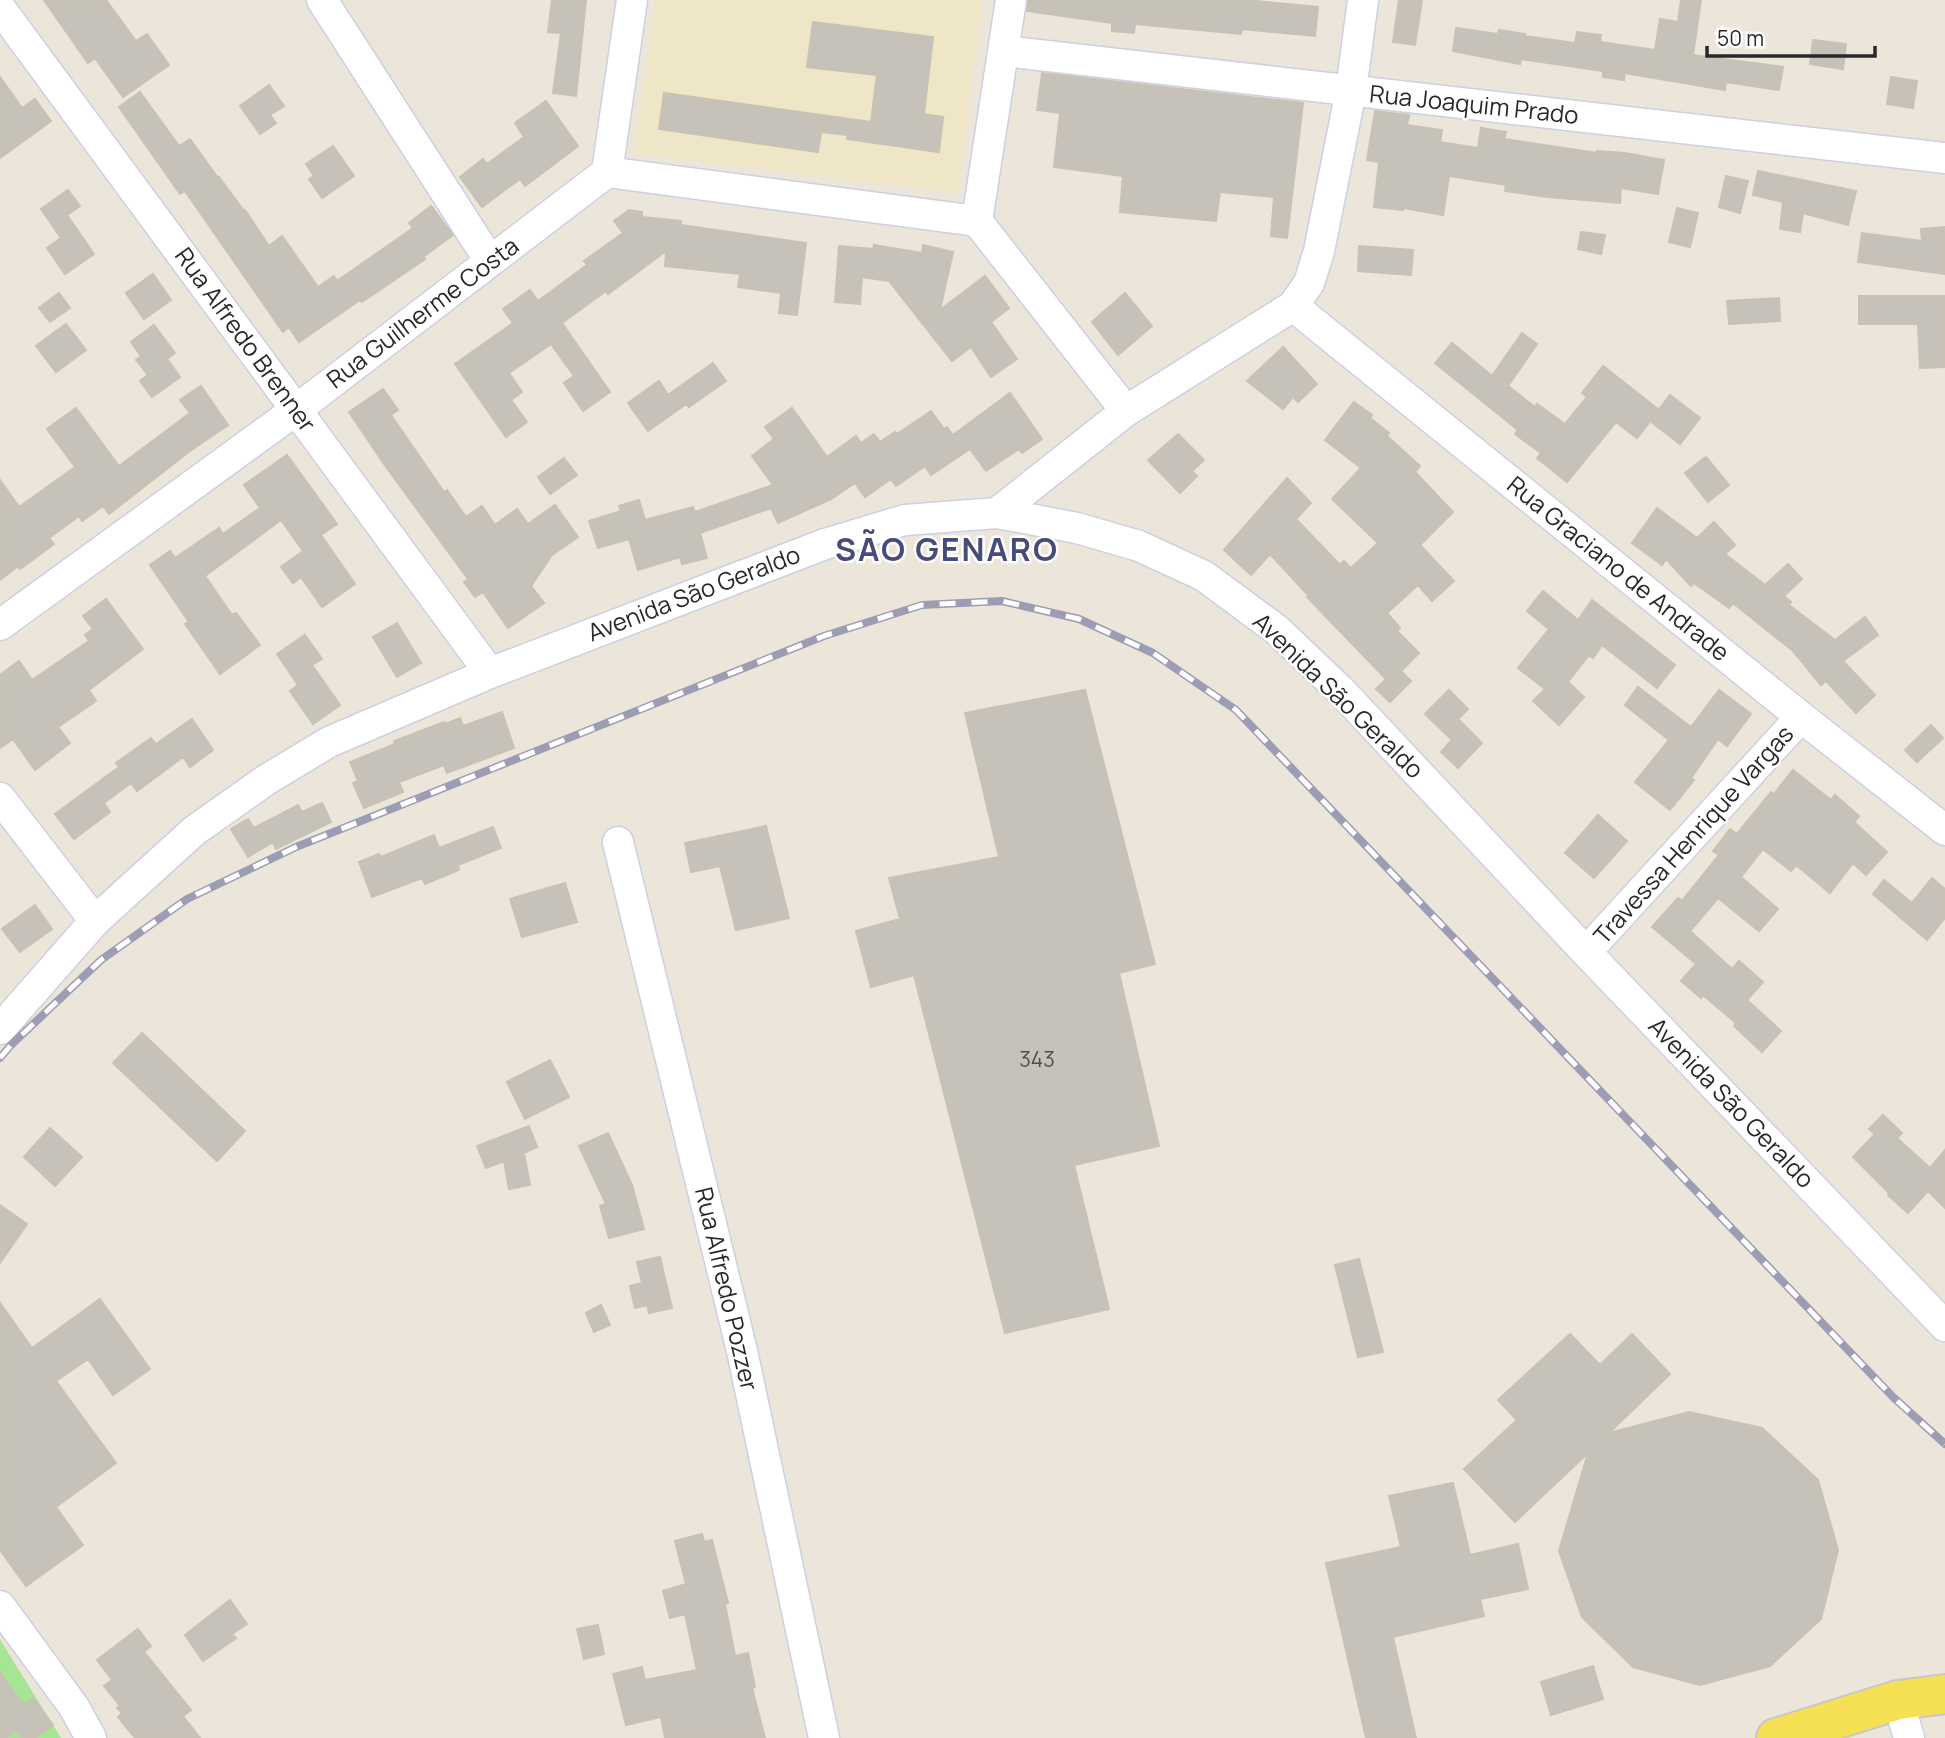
<svg xmlns="http://www.w3.org/2000/svg" width="1945" height="1738" font-family="Manrope,sans-serif">
<style>
.education{fill:#eee6c7}
.green{fill:#a6e593}
.building{fill:#c7c2b9;stroke:#c7c2b3;stroke-width:2}
.lines{fill:none;stroke-linecap:round;stroke-linejoin:round}
.minor-casing{stroke:#ced0e2;stroke-width:33}
.major-casing{stroke:#c7c7c7;stroke-width:42}
.minor{stroke:#fff;stroke-width:30}
.major{stroke:#f5e054;stroke-width:38}
.rail-casing{stroke:#9c9db4;stroke-width:8}
.rail{stroke:#fff;stroke-width:5;stroke-dasharray:16;stroke-linecap:butt}
.labels{text-anchor:middle;stroke-width:5;stroke-linejoin:round;paint-order:stroke}
.number-label{font-size:21px;fill:#504e4c}
.street-label{font-size:24px;fill:#282828;stroke:#fff}
.district-label{font-size:32px;font-weight:bold;letter-spacing:2px;fill:#474b7a;stroke:#fff}
</style>
<rect width="100%" height="100%" fill="#ece5d9"/>
<path class="education" d="M 656,0 L 982,0 L 958,193 L 634,153 Z"/>
<path class="green" d="M 0,1640 L 1,1641 L 61,1738 L 0,1738 Z"/>
<path class="building" d="M 44,0 L 106,0 L 136,41 L 147,34 L 169,65 L 123,97 L 95,58 L 88,63 Z
M 552,0 L 586,0 L 576,96 L 553,93 L 561,33 L 548,32 Z
M 1028,0 L 1245,0 L 1318,7 L 1315,36 L 1242,29 L 1241,34 L 1135,24 L 1134,33 L 1112,31 L 1112,23 L 1027,11 Z
M 1399,0 L 1422,0 L 1415,45 L 1393,42 Z
M 1681,0 L 1701,0 L 1693,55 L 1783,67 L 1779,90 L 1726,82 L 1725,90 L 1625,73 L 1624,80 L 1603,77 L 1603,71 L 1521,59 L 1520,64 L 1453,51 L 1456,28 L 1498,34 L 1499,30 L 1525,34 L 1524,36 L 1575,43 L 1577,32 L 1601,35 L 1600,42 L 1655,50 L 1660,19 L 1678,22 Z
M 813,22 L 933,37 L 924,114 L 943,117 L 939,152 L 847,139 L 848,135 L 821,132 L 818,152 L 659,129 L 664,93 L 871,122 L 877,75 L 807,67 Z
M 1813,40 L 1846,44 L 1843,69 L 1810,64 Z
M 1042,73 L 1303,103 L 1287,238 L 1271,236 L 1274,197 L 1220,192 L 1216,221 L 1120,212 L 1123,176 L 1054,167 L 1060,113 L 1037,110 Z
M 0,77 L 22,108 L 35,99 L 51,121 L 0,158 Z
M 1891,77 L 1917,81 L 1913,108 L 1887,104 Z
M 269,85 L 284,106 L 270,115 L 276,123 L 260,134 L 240,106 Z
M 140,92 L 179,146 L 190,139 L 218,178 L 219,177 L 244,211 L 245,210 L 269,246 L 282,236 L 318,287 L 334,276 L 337,281 L 413,228 L 409,223 L 431,206 L 453,235 L 423,257 L 425,259 L 362,302 L 360,300 L 299,342 L 289,327 L 283,332 L 185,191 L 180,194 L 119,107 Z
M 546,101 L 578,146 L 525,186 L 520,179 L 482,207 L 460,177 L 483,159 L 487,164 L 524,137 L 515,123 Z
M 1375,111 L 1409,115 L 1407,125 L 1442,130 L 1440,142 L 1478,148 L 1481,128 L 1506,132 L 1504,139 L 1597,153 L 1597,151 L 1625,153 L 1664,160 L 1658,194 L 1621,188 L 1620,203 L 1548,197 L 1505,191 L 1506,185 L 1449,176 L 1443,215 L 1404,208 L 1403,210 L 1374,207 L 1379,162 L 1367,160 Z
M 333,146 L 354,176 L 322,198 L 309,179 L 314,176 L 306,164 Z
M 1758,171 L 1856,191 L 1848,225 L 1803,213 L 1800,232 L 1780,229 L 1783,202 L 1753,195 Z
M 1726,176 L 1748,181 L 1740,213 L 1719,207 Z
M 68,190 L 80,206 L 67,215 L 94,254 L 65,274 L 47,248 L 61,238 L 41,209 Z
M 1677,208 L 1698,213 L 1690,247 L 1669,242 Z
M 629,210 L 642,212 L 642,217 L 681,221 L 681,225 L 806,243 L 797,315 L 779,313 L 781,293 L 738,287 L 740,274 L 665,266 L 666,251 L 608,294 L 606,291 L 562,323 L 610,392 L 583,411 L 564,383 L 574,376 L 551,344 L 509,373 L 522,392 L 511,400 L 527,422 L 506,437 L 455,364 L 513,323 L 503,309 L 530,290 L 538,301 L 587,265 L 584,261 L 623,233 L 614,221 Z
M 1945,227 L 1945,274 L 1858,262 L 1862,233 L 1922,241 L 1921,229 Z
M 1581,232 L 1605,235 L 1601,254 L 1578,249 Z
M 874,245 L 922,253 L 923,245 L 953,252 L 940,310 L 985,276 L 1009,308 L 991,322 L 1017,359 L 991,377 L 971,347 L 952,361 L 889,281 L 862,277 L 860,304 L 835,302 L 839,246 L 873,249 Z
M 1359,246 L 1413,250 L 1411,275 L 1358,271 Z
M 153,274 L 171,300 L 144,319 L 126,293 Z
M 59,293 L 70,308 L 50,322 L 39,308 Z
M 1125,293 L 1152,326 L 1118,355 L 1092,322 Z
M 1859,296 L 1945,296 L 1945,367 L 1920,368 L 1918,324 L 1859,324 Z
M 1779,298 L 1780,321 L 1729,324 L 1727,301 Z
M 66,324 L 86,350 L 56,372 L 36,346 Z
M 154,325 L 175,353 L 167,359 L 180,377 L 152,397 L 140,381 L 148,375 L 136,360 L 141,356 L 131,342 Z
M 1522,333 L 1537,344 L 1508,386 L 1535,407 L 1537,404 L 1565,424 L 1587,397 L 1582,393 L 1603,366 L 1659,410 L 1637,438 L 1616,422 L 1567,482 L 1537,458 L 1541,453 L 1515,434 L 1518,430 L 1435,363 L 1452,343 L 1492,376 Z
M 1283,347 L 1317,384 L 1298,402 L 1293,397 L 1283,409 L 1247,381 Z
M 713,363 L 726,381 L 689,407 L 686,404 L 648,431 L 628,403 L 659,381 L 668,395 Z
M 201,386 L 228,425 L 190,451 L 109,514 L 103,506 L 82,521 L 79,516 L 49,538 L 54,544 L 20,569 L 18,566 L 0,580 L 0,480 L 19,507 L 75,467 L 47,429 L 76,408 L 119,466 L 190,413 L 180,400 Z
M 383,389 L 398,410 L 391,415 L 444,492 L 447,490 L 466,517 L 482,506 L 495,525 L 517,509 L 528,524 L 555,505 L 578,537 L 552,555 L 531,586 L 544,603 L 508,628 L 483,592 L 475,597 L 464,582 L 468,579 L 384,464 L 349,412 Z
M 1010,393 L 1042,439 L 1022,453 L 1019,449 L 986,471 L 970,449 L 931,475 L 925,466 L 896,486 L 891,479 L 865,497 L 855,483 L 831,499 L 778,523 L 771,508 L 700,533 L 707,558 L 682,564 L 680,557 L 638,570 L 629,539 L 598,548 L 589,521 L 621,511 L 619,506 L 639,500 L 645,520 L 693,507 L 695,512 L 773,485 L 752,456 L 774,439 L 765,427 L 792,408 L 827,457 L 856,436 L 861,443 L 874,434 L 880,442 L 895,432 L 897,434 L 931,411 L 944,429 L 947,427 L 953,435 Z
M 1670,395 L 1700,418 L 1680,444 L 1650,421 Z
M 1354,402 L 1372,415 L 1370,418 L 1389,433 L 1387,436 L 1420,466 L 1415,472 L 1453,512 L 1420,545 L 1454,581 L 1432,601 L 1418,585 L 1387,613 L 1400,628 L 1397,631 L 1419,653 L 1401,671 L 1411,681 L 1390,702 L 1376,689 L 1386,679 L 1307,597 L 1309,596 L 1270,554 L 1251,575 L 1224,550 L 1287,478 L 1311,503 L 1296,519 L 1340,565 L 1344,561 L 1351,568 L 1378,543 L 1332,499 L 1361,468 L 1325,440 Z
M 1178,434 L 1204,460 L 1192,471 L 1197,476 L 1180,493 L 1148,460 Z
M 287,455 L 337,524 L 321,535 L 355,584 L 322,607 L 301,577 L 293,583 L 281,567 L 303,551 L 281,520 L 205,576 L 232,615 L 236,613 L 260,645 L 220,674 L 185,624 L 189,622 L 150,565 L 170,551 L 175,558 L 219,528 L 223,534 L 260,508 L 244,485 Z
M 1706,457 L 1729,485 L 1708,502 L 1685,473 Z
M 564,458 L 577,475 L 550,494 L 538,477 Z
M 1657,508 L 1697,538 L 1714,522 L 1735,545 L 1725,554 L 1765,585 L 1788,564 L 1802,579 L 1784,596 L 1791,602 L 1789,605 L 1835,640 L 1865,617 L 1878,635 L 1843,661 L 1875,695 L 1856,713 L 1826,681 L 1821,685 L 1793,651 L 1733,603 L 1729,608 L 1694,583 L 1691,586 L 1666,559 L 1662,565 L 1632,543 Z
M 1543,591 L 1578,620 L 1592,600 L 1675,665 L 1657,688 L 1602,645 L 1593,658 L 1589,655 L 1568,682 L 1584,697 L 1559,725 L 1533,701 L 1545,689 L 1518,668 L 1549,629 L 1527,611 Z
M 106,599 L 143,649 L 89,690 L 96,701 L 58,727 L 70,743 L 35,770 L 13,739 L 0,748 L 0,675 L 19,661 L 32,680 L 89,641 L 85,635 L 93,629 L 83,616 Z
M 397,623 L 421,663 L 397,677 L 373,637 Z
M 305,635 L 322,659 L 312,665 L 340,705 L 313,724 L 290,691 L 298,685 L 277,654 Z
M 1638,687 L 1691,727 L 1719,690 L 1751,714 L 1727,746 L 1718,739 L 1691,778 L 1694,780 L 1670,810 L 1635,782 L 1669,740 L 1625,705 Z
M 1085,690 L 1155,964 L 1119,973 L 1159,1146 L 1074,1165 L 1109,1309 L 1005,1333 L 914,975 L 871,987 L 856,931 L 900,919 L 889,878 L 999,857 L 965,713 Z
M 1449,690 L 1468,709 L 1458,719 L 1482,743 L 1458,768 L 1441,752 L 1452,740 L 1425,714 Z
M 502,712 L 514,748 L 447,773 L 444,765 L 399,782 L 403,792 L 364,808 L 353,783 L 358,781 L 350,762 L 395,744 L 394,741 L 444,722 L 445,724 L 460,718 L 463,726 Z
M 192,719 L 213,750 L 190,767 L 183,757 L 137,791 L 131,783 L 104,803 L 110,812 L 74,839 L 55,814 L 119,767 L 116,763 L 151,738 L 156,744 Z
M 1931,725 L 1943,738 L 1917,762 L 1905,750 Z
M 1793,770 L 1831,800 L 1835,795 L 1859,816 L 1854,822 L 1887,852 L 1866,875 L 1853,863 L 1830,893 L 1796,865 L 1791,871 L 1763,849 L 1741,877 L 1778,909 L 1759,931 L 1718,898 L 1690,931 L 1732,969 L 1739,961 L 1763,982 L 1747,1000 L 1781,1031 L 1762,1052 L 1734,1026 L 1736,1023 L 1703,995 L 1701,998 L 1681,981 L 1696,964 L 1652,927 L 1678,898 L 1682,901 L 1719,855 L 1713,851 L 1730,829 L 1737,834 L 1771,792 L 1774,794 Z
M 322,803 L 331,822 L 276,849 L 273,842 L 248,857 L 231,829 L 248,819 L 254,828 L 298,805 L 302,812 Z
M 1598,815 L 1627,841 L 1594,878 L 1565,853 Z
M 766,826 L 789,918 L 736,930 L 720,866 L 691,872 L 685,843 Z
M 493,827 L 501,848 L 458,865 L 459,870 L 425,884 L 422,878 L 372,897 L 359,862 L 379,854 L 381,857 L 434,835 L 439,848 Z
M 1932,878 L 1945,889 L 1945,918 L 1927,940 L 1873,894 L 1884,880 L 1912,903 Z
M 565,883 L 577,922 L 522,937 L 510,899 Z
M 35,905 L 52,929 L 20,952 L 2,929 Z
M 142,1033 L 245,1131 L 217,1161 L 113,1063 Z
M 550,1060 L 569,1097 L 525,1119 L 507,1082 Z
M 1883,1115 L 1902,1133 L 1897,1138 L 1930,1168 L 1945,1150 L 1945,1208 L 1928,1191 L 1908,1213 L 1888,1195 L 1889,1193 L 1853,1157 L 1875,1134 L 1869,1129 Z
M 529,1126 L 537,1147 L 524,1153 L 530,1185 L 509,1189 L 504,1161 L 486,1168 L 477,1146 Z
M 50,1128 L 82,1157 L 55,1186 L 24,1157 Z
M 608,1133 L 632,1185 L 644,1229 L 609,1238 L 600,1206 L 606,1204 L 579,1146 Z
M 0,1205 L 27,1224 L 0,1263 Z
M 660,1257 L 672,1308 L 649,1313 L 647,1305 L 635,1308 L 630,1286 L 642,1283 L 637,1262 Z
M 1359,1259 L 1383,1352 L 1358,1357 L 1335,1265 Z
M 100,1299 L 150,1369 L 113,1395 L 88,1359 L 56,1381 L 116,1463 L 56,1507 L 83,1545 L 26,1586 L 0,1550 L 0,1303 L 32,1348 Z
M 601,1305 L 610,1325 L 594,1332 L 586,1313 Z
M 1570,1334 L 1600,1365 L 1632,1334 L 1670,1374 L 1609,1433 L 1689,1412 L 1762,1428 L 1818,1480 L 1838,1550 L 1821,1619 L 1770,1666 L 1700,1685 L 1633,1667 L 1582,1617 L 1559,1551 L 1588,1453 L 1515,1522 L 1464,1469 L 1517,1420 L 1498,1400 Z
M 1453,1483 L 1470,1555 L 1518,1544 L 1528,1589 L 1480,1599 L 1484,1616 L 1393,1637 L 1416,1738 L 1366,1738 L 1326,1563 L 1401,1547 L 1389,1496 Z
M 702,1534 L 704,1542 L 712,1540 L 728,1603 L 725,1604 L 735,1656 L 748,1653 L 755,1687 L 752,1688 L 765,1738 L 665,1738 L 661,1717 L 626,1725 L 613,1674 L 642,1667 L 645,1680 L 697,1670 L 685,1614 L 670,1618 L 663,1591 L 686,1584 L 675,1541 Z
M 230,1600 L 247,1624 L 232,1634 L 236,1638 L 203,1661 L 185,1635 Z
M 598,1625 L 604,1654 L 584,1659 L 577,1629 Z
M 138,1629 L 151,1646 L 144,1652 L 191,1710 L 183,1716 L 200,1738 L 135,1738 L 118,1717 L 122,1713 L 117,1708 L 120,1706 L 104,1686 L 112,1680 L 97,1660 Z
M 1593,1666 L 1603,1699 L 1551,1715 L 1541,1682 Z
M 0,1673 L 24,1705 L 33,1698 L 53,1725 L 35,1738 L 22,1738 L 16,1730 L 5,1738 L 0,1738 Z"/>
<g class="lines">
<g class="minor-casing">
<path id="minor" d="M 322,0 L 490,261
M 632,0 L 607,172 L 977,221 L 1011,0
M 0,8 L 490,673
M 1004,51 L 1945,158
M 977,221 L 1126,411
M 1293,306 L 1801,717 L 1945,830
M 997,513 L 1126,411 L 1293,306 L 1309,283 L 1319,251 L 1351,91 L 1363,0
M 0,625 L 296,410 L 607,172
M 0,798 L 95,921
M 618,842 L 742,1351 L 824,1738
M 1586,952 L 1801,717
M 0,1029 L 95,921 L 194,831 L 266,780 L 329,742 L 490,673 L 825,544 L 905,520 L 997,513 L 1077,528 L 1139,546 L 1204,576 L 1277,630 L 1342,692 L 1586,952 L 1945,1326
M 0,1606 L 74,1707 L 91,1738
M 1898,1700 L 1909,1738"/>
</g>
<g class="major-casing">
<path id="major" d="M 1776,1738 L 1898,1700 L 1945,1694"/>
</g>
<use href="#minor" class="minor"/>
<use href="#major" class="major"/>
<g class="rail-casing">
<path id="rail" d="M 0,1058 L 11,1045 L 101,960 L 187,899 L 296,847 L 824,636 L 922,605 L 1002,601 L 1079,619 L 1153,653 L 1236,710 L 1893,1397 L 1945,1444"/>
</g>
<use href="#rail" class="rail"/>
</g>
<g class="labels">
<g class="number-label">
<text x="1037" y="1067">343</text>
</g>
<g class="street-label">
<text transform="translate(1474 105) rotate(6)" y="8">Rua Joaquim Prado</text>
<text transform="translate(423 313) rotate(-37)" y="8">Rua Guilherme Costa</text>
<text transform="translate(245 340) rotate(54)" y="8">Rua Alfredo Brenner</text>
<text transform="translate(1618 569) rotate(39)" y="8">Rua Graciano de Andrade</text>
<text transform="translate(694 594) rotate(-21)" y="8">Avenida São Geraldo</text>
<text transform="translate(1338 696) rotate(44)" y="8">Avenida São Geraldo</text>
<text transform="translate(1694 835) rotate(-48)" y="8">Travessa Henrique Vargas</text>
<text transform="translate(1731 1103) rotate(46)" y="8">Avenida São Geraldo</text>
<text transform="translate(726 1289) rotate(77)" y="8">Rua Alfredo Pozzer</text>
</g>
<g class="district-label">
<text x="947" y="561">SÃO GENARO</text>
</g>
</g>
<path d="M1707 46v10h168v-10" fill="none" stroke="#282828" stroke-width="3.5"/>
<text x="1717" y="46" font-size="21" fill="#282828" stroke="#ffffff" stroke-width="5" paint-order="stroke">50 m</text>
</svg>
